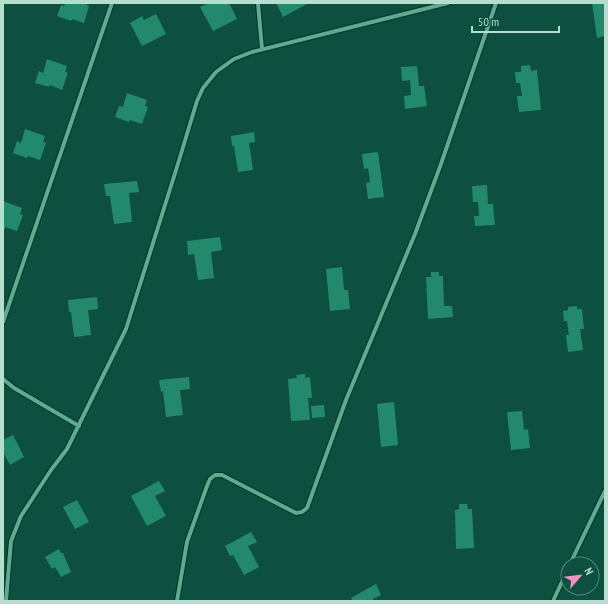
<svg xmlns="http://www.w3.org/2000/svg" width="608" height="604" font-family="'PT Sans Narrow',sans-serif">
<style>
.building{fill:#22896d}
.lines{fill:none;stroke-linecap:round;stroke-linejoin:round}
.street-casing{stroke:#043327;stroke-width:6}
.street{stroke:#5cac92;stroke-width:4}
</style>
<rect width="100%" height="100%" fill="#0d503f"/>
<path class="building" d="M 65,3 L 87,3 L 87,5 L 89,6 L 84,23 L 72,19 L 71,21 L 57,16 L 61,5 L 64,6 Z
M 209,3 L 214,3 L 215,4 L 218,3 L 229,3 L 237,19 L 213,31 L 200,7 Z
M 276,3 L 306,3 L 307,4 L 283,17 Z
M 592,3 L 605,3 L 605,36 L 597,38 Z
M 156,14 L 166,34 L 142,46 L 130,23 L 142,16 L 144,20 Z
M 47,59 L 67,66 L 65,72 L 68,73 L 62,90 L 50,85 L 49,87 L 35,83 L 39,71 L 43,73 Z
M 530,65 L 531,71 L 537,70 L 541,110 L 519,112 L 517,96 L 522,96 L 520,83 L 516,83 L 515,72 L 521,72 L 521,66 Z
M 417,66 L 419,86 L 424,86 L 427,106 L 405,109 L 404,96 L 411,95 L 410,80 L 402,81 L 401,67 Z
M 127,93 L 147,100 L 145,106 L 148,107 L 142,124 L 130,120 L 129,122 L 115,117 L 119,106 L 123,107 Z
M 25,129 L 45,136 L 43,142 L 46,143 L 40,160 L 28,156 L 27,158 L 13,153 L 17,141 L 21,143 Z
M 254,132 L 255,142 L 249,143 L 253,170 L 238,172 L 234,146 L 232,146 L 231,136 Z
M 378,152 L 384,197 L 368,199 L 366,183 L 370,182 L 368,168 L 364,169 L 362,154 Z
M 137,181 L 139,192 L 129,193 L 132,222 L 114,224 L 110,196 L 106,196 L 104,184 Z
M 487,185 L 488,204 L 493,204 L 495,225 L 475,226 L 474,216 L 479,216 L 478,202 L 473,202 L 472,186 Z
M 3,201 L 22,208 L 20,214 L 23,215 L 17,231 L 5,227 L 5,230 L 3,229 Z
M 220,237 L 222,250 L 211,252 L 214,278 L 198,280 L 194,254 L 188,255 L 187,241 Z
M 342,267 L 344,290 L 348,290 L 350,309 L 330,311 L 326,269 Z
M 431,272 L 439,272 L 439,276 L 443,276 L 444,306 L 452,306 L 453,317 L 428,319 L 426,277 L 431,277 Z
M 97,297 L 98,309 L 88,310 L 91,335 L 74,337 L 71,312 L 69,312 L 68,300 Z
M 577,306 L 577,309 L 582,309 L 584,329 L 580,329 L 583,350 L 568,352 L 566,335 L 569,335 L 567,321 L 564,321 L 563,311 L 568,310 L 568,307 Z
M 305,374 L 305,378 L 310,377 L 312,398 L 308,398 L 310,420 L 291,421 L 288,379 L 297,378 L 296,375 Z
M 189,377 L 190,389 L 180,390 L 183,415 L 166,417 L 163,391 L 161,392 L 159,380 Z
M 394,402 L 398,445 L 381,447 L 377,404 Z
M 324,405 L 325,417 L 312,418 L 311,406 Z
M 522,411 L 524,430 L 528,429 L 530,448 L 511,450 L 507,412 Z
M 13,435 L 24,457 L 10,465 L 3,452 L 3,440 Z
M 159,481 L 165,491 L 155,496 L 166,516 L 147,526 L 131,496 Z
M 77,500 L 89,522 L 75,529 L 63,507 Z
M 459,504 L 467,504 L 468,509 L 472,509 L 474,548 L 456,549 L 455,510 L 459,509 Z
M 251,532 L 257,542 L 248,546 L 259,567 L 244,575 L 233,555 L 230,556 L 225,546 Z
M 59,549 L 61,553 L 63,553 L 71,572 L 61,577 L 55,567 L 52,569 L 45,557 Z
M 376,584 L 381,595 L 373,599 L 373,601 L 353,601 L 351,598 Z"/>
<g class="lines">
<g class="street-casing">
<path id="street" d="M 258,3 L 262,49
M 3,322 L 112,3
M 3,379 L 14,388 L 79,426
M 570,564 L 605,491
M 6,601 L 11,541 L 21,516 L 51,470 L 67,449 L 126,329 L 177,167 L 197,101 L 203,88 L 216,72 L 234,59 L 252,52 L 448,3
M 177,601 L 187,542 L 207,486 L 210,479 L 215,475 L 222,475 L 296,513 L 302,512 L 307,508 L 346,400 L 415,234 L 441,164 L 496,3
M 553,601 L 568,569"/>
</g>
<use href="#street" class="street"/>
</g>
<rect width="608" height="604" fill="none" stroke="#b7ddcf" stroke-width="8"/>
<g transform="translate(580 576) rotate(62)"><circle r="19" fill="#0d503f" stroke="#518879"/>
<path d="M0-3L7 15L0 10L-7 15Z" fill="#fb8fc4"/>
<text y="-6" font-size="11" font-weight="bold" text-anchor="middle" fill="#b7ddcf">N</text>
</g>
<path d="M472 26v6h87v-6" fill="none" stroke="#b7ddcf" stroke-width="2"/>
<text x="478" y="26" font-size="12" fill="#b7ddcf" stroke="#0d503f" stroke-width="3" paint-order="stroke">50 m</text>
</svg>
